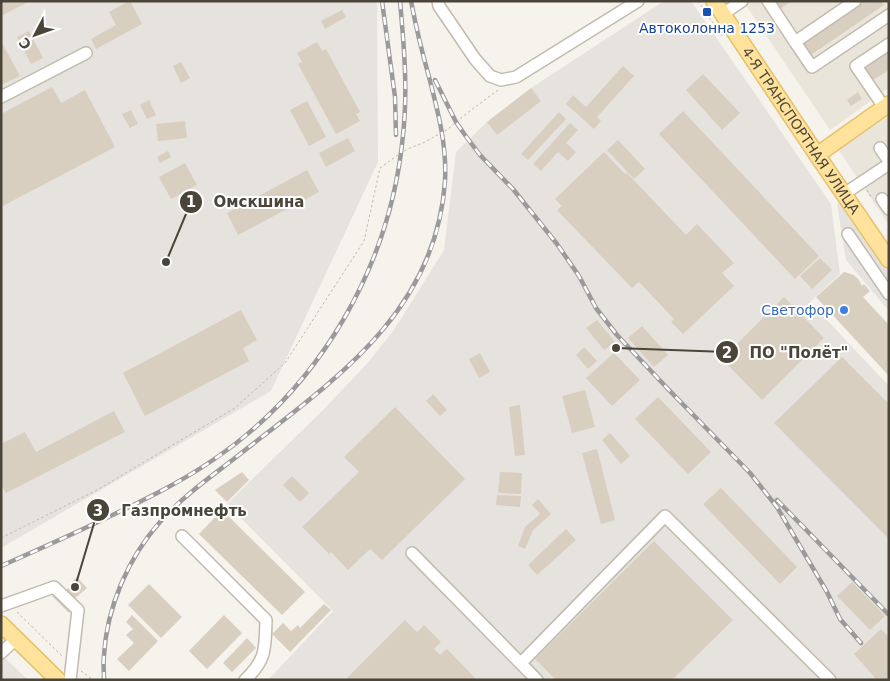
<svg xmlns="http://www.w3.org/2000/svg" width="890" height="681" font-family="'DejaVu Sans',sans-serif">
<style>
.residential{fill:#eae5da}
.industrial{fill:#e6e2dd}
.parking{fill:#e5e3e0}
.building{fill:#d8cfc1}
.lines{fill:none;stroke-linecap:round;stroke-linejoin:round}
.minor-casing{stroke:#c2bbae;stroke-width:14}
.major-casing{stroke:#e6c16a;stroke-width:18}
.path{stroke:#c4b79f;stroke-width:1;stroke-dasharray:2.5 2.5;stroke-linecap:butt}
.minor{stroke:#fff;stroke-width:11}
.major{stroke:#ffe39c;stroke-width:15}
.rail-casing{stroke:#9a9a9a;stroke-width:4.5}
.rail{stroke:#fff;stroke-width:2.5;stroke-dasharray:8;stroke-linecap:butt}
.transit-dot{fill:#1a4fb4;stroke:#fff;stroke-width:2}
.shop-dot{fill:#3f7fe0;stroke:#fff;stroke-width:2}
.labels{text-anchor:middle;stroke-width:4;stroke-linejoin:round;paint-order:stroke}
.transit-label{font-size:14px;fill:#164399;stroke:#fff}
.street-label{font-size:14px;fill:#4b4439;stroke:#fff}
.shop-label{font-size:14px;fill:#366cbe;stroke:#fff;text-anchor:end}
.leader{fill:none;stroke:#4b4439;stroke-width:2}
.callout-dot{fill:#4b4439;stroke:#fff;stroke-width:2}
.mark-label{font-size:15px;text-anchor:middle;font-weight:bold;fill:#fff}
.callout-label{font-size:15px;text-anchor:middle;font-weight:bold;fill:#4b4439;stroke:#fff;stroke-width:4;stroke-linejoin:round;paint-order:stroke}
</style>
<rect width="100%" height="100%" fill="#f6f3ec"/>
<path class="residential" d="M 743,1 L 889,1 L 889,88 L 830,130 Z
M 889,116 L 889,225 L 838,149 Z"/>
<path class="industrial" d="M 1,1 L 377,1 L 378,162 L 271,391 L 1,548 Z
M 664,1 L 691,1 L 831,204 L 840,274 L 810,302 L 889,386 L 889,680 L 268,680 L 333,611 L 227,504 L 323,410 L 365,366 L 394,330 L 444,250 L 456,152 L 487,122 L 531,88 Z
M 1,654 L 28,680 L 1,680 Z"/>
<path class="parking" d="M 840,201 L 889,272 L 889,311 L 846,260 L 837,204 Z"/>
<path class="building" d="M 1,1 L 30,1 L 1,16 Z
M 129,1 L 130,1 L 142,24 L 96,49 L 91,39 L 116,25 L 109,12 Z
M 775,1 L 792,1 L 780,9 Z
M 861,1 L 881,1 L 884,5 L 811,55 L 802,41 Z
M 342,10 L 346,17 L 325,29 L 321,21 Z
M 29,31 L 43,58 L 31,64 L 17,37 Z
M 1,41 L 20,76 L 1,85 Z
M 317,42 L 322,51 L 326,49 L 360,112 L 356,114 L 360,121 L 336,134 L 298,64 L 302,62 L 297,53 Z
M 889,49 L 889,70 L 873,80 L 864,66 Z
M 181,62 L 190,78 L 181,83 L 173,66 Z
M 623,66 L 634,76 L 597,117 L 601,121 L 594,129 L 566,104 L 573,95 L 586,107 Z
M 703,74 L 740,113 L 722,130 L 686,90 Z
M 52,87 L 61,103 L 85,90 L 115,147 L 1,207 L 1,114 Z
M 531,88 L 541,101 L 497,135 L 487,122 Z
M 858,92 L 862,99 L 851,106 L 847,100 Z
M 149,100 L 156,115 L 147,119 L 140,105 Z
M 307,101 L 326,137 L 309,146 L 290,110 Z
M 131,110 L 138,124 L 130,128 L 122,114 Z
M 683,111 L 819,256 L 795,279 L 659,134 Z
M 559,112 L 566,119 L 528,160 L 521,154 Z
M 185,121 L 187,138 L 158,141 L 156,124 Z
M 570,123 L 578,130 L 566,143 L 576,152 L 568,161 L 558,152 L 541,171 L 533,164 Z
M 348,138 L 355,151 L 326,167 L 319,153 Z
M 618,140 L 645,169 L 634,179 L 607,150 Z
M 168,151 L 171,157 L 160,163 L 157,157 Z
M 604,152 L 625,174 L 627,173 L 686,235 L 697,224 L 734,263 L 722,273 L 734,286 L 683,334 L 671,322 L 674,319 L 639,282 L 632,288 L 557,210 L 562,206 L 555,199 Z
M 185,163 L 197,185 L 171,199 L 159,177 Z
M 307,170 L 319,192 L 238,235 L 227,213 Z
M 820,258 L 832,270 L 812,289 L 800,276 Z
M 844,272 L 854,275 L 859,280 L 862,286 L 864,284 L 870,291 L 863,297 L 889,325 L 889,376 L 816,297 Z
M 784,297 L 824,338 L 762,400 L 722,359 Z
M 241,310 L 257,340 L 243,348 L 249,361 L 145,416 L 123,373 Z
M 597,320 L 615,342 L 604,350 L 586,328 Z
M 642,326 L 668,355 L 654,367 L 628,338 Z
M 584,347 L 597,361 L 588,369 L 576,355 Z
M 480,353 L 490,372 L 479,378 L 469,359 Z
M 614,353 L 640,380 L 612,406 L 586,378 Z
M 842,357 L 889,404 L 889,539 L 774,423 Z
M 585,390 L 595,427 L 572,433 L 562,396 Z
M 433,394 L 447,410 L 440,416 L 426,401 Z
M 658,397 L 711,452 L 688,474 L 635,419 Z
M 520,405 L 525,455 L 515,456 L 509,407 Z
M 395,407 L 465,479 L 382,560 L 370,549 L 348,570 L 331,552 L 329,554 L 302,527 L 359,472 L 344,457 Z
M 114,411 L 125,432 L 6,493 L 1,485 L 1,444 L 25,432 L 36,452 Z
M 610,433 L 630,456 L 621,464 L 602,440 Z
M 597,449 L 615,520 L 601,524 L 582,453 Z
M 242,472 L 249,480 L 227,502 L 215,490 Z
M 500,472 L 522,473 L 521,494 L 498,493 Z
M 292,476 L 309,493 L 300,502 L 283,485 Z
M 721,488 L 797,567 L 780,584 L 703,504 Z
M 497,495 L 521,496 L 520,507 L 496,505 Z
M 538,499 L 551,514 L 533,530 L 525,549 L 518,546 L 525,527 L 540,514 L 532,505 Z
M 222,510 L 305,592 L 282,615 L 199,534 Z
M 566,529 L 576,540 L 537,575 L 528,565 Z
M 654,541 L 733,620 L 672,680 L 556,680 L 535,659 Z
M 77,577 L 87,588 L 73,600 L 78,605 L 69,613 L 52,596 L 61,587 L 65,591 L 71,586 L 69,585 Z
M 852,582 L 885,616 L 870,630 L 837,596 Z
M 149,584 L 182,617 L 161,638 L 128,605 Z
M 324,604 L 331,610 L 290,652 L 272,634 L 283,623 L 291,631 L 298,625 L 300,628 Z
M 132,615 L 158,641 L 129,671 L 117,659 L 134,643 L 126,635 L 133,629 L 126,622 Z
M 224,615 L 242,633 L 207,669 L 189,651 Z
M 405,620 L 417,632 L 424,625 L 441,642 L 434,649 L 440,655 L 447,649 L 477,680 L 345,680 Z
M 881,629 L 889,637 L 889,680 L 877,680 L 854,654 Z
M 247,638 L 256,648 L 232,672 L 223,663 Z"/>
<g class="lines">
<g class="minor-casing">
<path id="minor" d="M 438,1 L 439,6 L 475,59 L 490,76 L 501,80 L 516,77 L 638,1
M 768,1 L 795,42 L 855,1
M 723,14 L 742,1
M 795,42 L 812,67 L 889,15
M 1,97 L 86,53
M 884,107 L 856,66 L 889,44
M 880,148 L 889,161
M 844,194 L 889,164
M 882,199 L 889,209
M 848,234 L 889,294
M 182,536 L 266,620 C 265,648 267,659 245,680
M 412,553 L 537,680
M 1,606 L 54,587 L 78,610 L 70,680
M 1,653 L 16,639
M 521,663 L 665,516 L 830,680"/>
</g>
<g class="major-casing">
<g id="major">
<path id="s1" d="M 714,1 L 817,155 L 889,260"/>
<path d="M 817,155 L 889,104"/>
<path d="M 1,624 L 58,680"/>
</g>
</g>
<path class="path" d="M 698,1 L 722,36
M 867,190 L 871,197
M 1,538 L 97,490 L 235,408 L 285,363 L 364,241 L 380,168 L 402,152 L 410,148 L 423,143 L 448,129 L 462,117 L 498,90
M 17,612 L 62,656
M 81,671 L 93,680"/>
<use href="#minor" class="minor"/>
<use href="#major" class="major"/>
<g class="rail-casing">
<path id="rail" d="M 382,1 L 395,97 L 396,135
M 435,80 L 456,122 L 465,135 L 480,155 L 513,189 L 557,244 L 579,276 L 596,308 L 617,335 L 668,389 L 750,473 L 777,507 L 827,592 L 840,619 L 861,643
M 777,500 L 888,614
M 1,566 C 35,551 69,536 102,520 C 140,502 178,484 213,460 C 321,387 391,264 403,135 C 408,90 404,46 400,1
M 104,680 C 104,672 103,663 104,655 C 107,607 128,558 160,522 C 182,497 209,478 235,458 C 330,383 436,315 445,181 C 447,145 438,112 429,77 C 422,52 416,27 411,1"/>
</g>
<use href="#rail" class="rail"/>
</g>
<rect class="transit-dot" x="702" y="7" width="10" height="10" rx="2.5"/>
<circle class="shop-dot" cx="844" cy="310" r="5"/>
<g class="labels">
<g class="transit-label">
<text x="707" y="33">Автоколонна 1253</text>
</g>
<g class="street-label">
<text dy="5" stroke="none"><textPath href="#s1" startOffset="156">4-Я ТРАНСПОРТНАЯ УЛИЦА</textPath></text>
</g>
<g class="shop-label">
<text x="834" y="315">Светофор</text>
</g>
</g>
<path class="leader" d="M166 262L191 202M616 348L727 352M75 587L98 510"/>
<g class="callout-dot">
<circle cx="166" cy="262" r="5"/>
<circle cx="616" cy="348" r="5"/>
<circle cx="75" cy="587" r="5"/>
<circle cx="191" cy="202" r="12"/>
<circle cx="727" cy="352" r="12"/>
<circle cx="98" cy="510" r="12"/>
</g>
<g class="mark-label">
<text x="191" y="207">1</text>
<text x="727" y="358">2</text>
<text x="98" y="516">3</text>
</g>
<g class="callout-label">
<text x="259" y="207">Омскшина</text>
<text x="799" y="358">ПО "Полёт"</text>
<text x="184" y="516">Газпромнефть</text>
</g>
<rect width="890" height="681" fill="none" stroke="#4b4439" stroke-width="5"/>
<g transform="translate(35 35) rotate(229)" stroke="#ffffff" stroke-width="4" paint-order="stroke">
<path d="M0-4L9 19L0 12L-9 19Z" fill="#4b4439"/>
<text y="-8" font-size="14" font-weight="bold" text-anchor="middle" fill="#4b4439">С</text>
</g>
</svg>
